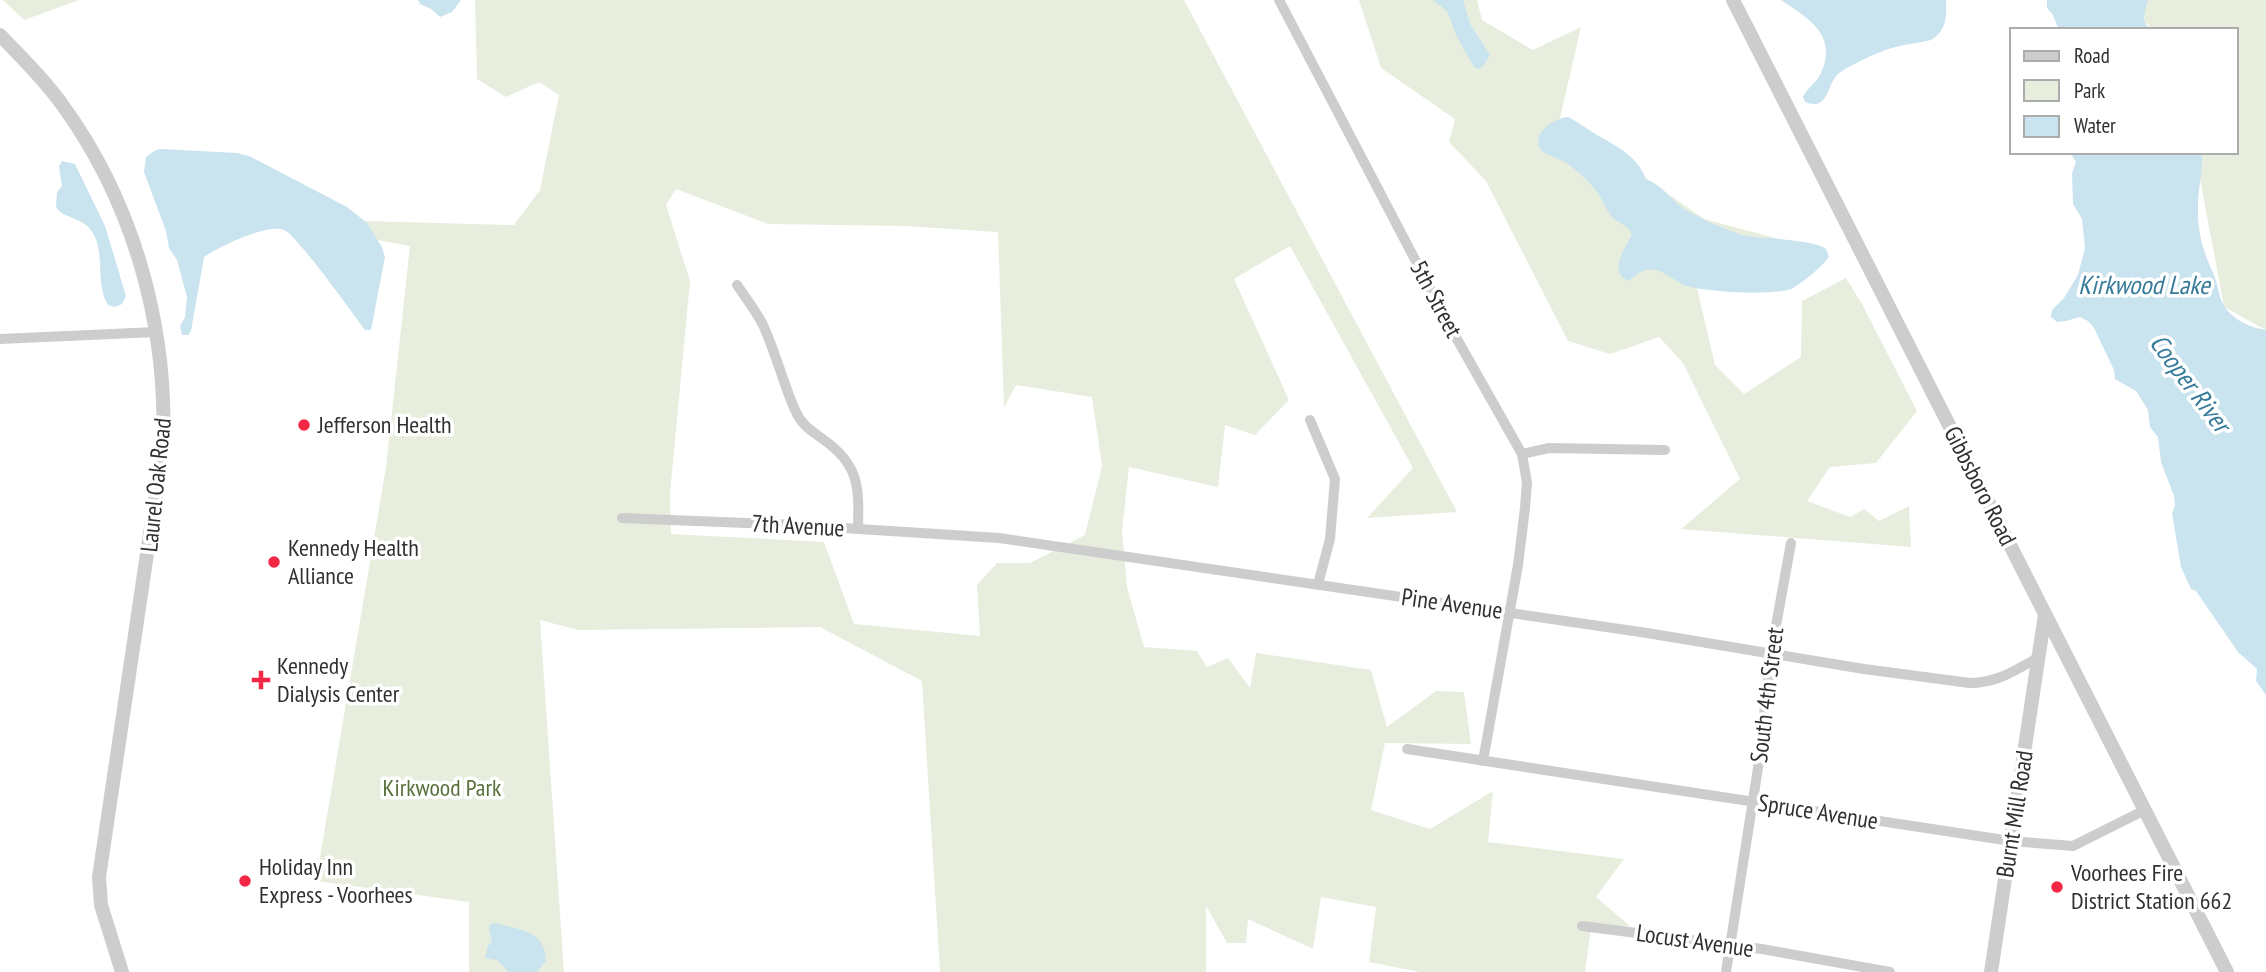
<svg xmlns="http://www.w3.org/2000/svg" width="2266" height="972" font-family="'PT Sans Narrow',sans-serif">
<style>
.green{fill:#e8eede;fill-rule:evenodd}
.water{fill:#c9e3ef}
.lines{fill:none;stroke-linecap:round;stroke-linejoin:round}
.minor{stroke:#cdcdcd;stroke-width:10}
.tertiary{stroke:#cdcdcd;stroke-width:14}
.poi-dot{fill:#f22846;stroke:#fff;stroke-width:2.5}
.labels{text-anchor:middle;stroke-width:7;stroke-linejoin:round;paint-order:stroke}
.street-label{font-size:24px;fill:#303030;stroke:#fff}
.poi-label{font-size:24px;fill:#303030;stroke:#fff;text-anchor:start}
.park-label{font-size:24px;fill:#57703a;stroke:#fff}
.water-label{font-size:26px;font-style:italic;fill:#377b9a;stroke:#fff}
</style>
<rect width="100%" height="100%" fill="#fff"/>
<path class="green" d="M 3,0 L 79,0 L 24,20 Z
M 475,0 L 1184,0 L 1457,512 L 1367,518 L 1413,468 L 1290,246 L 1234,279 L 1289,400 L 1255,435 L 1225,425 L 1218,487 L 1129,467 L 1122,531 L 1127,587 L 1144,647 L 1197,651 L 1207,667 L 1228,658 L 1250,688 L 1256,653 L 1371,670 L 1387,727 L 1436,691 L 1464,692 L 1471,744 L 1385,743 L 1371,810 L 1430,829 L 1493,791 L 1488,842 L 1624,859 L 1596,897 L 1630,926 L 1591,928 L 1585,972 L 1420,972 L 1369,962 L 1376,907 L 1321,897 L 1313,949 L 1248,919 L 1246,943 L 1227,943 L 1206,906 L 1206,972 L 940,972 L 922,681 L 820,627 L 578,630 L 540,620 L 564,972 L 469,972 L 469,902 L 316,881 L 386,467 L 410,246 L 377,240 L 365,221 L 514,225 L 540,190 L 559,95 L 539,82 L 506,97 L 477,79 ZM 676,189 L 768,224 L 905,226 L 998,232 L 1004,408 L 1016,385 L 1092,397 L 1102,466 L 1085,535 L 1030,563 L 997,563 L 977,585 L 980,636 L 854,624 L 824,542 L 671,534 L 670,494 L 690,281 L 666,205 Z
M 1359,0 L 1477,0 L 1482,20 L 1533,50 L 1581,27 L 1560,118 L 1704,219 L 1828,252 L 1790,289 L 1697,288 L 1715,365 L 1744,394 L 1801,357 L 1802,301 L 1846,278 L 1862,304 L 1917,411 L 1876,463 L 1830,467 L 1807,501 L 1850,517 L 1864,509 L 1879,521 L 1909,506 L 1911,547 L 1681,529 L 1740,479 L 1683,363 L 1659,337 L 1610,354 L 1568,341 L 1486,181 L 1449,142 L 1455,119 L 1381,68 Z
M 2142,0 L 2266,0 L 2266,330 L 2224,307 L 2195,152 L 2236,152 L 2236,30 L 2153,30 L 2145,22 Z"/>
<path class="water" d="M 418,0 L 461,0 L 452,12 L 440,17 L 431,9 L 420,4 Z
M 1433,0 L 1463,0 L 1470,24 L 1490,55 L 1484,65 L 1479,69 L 1474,67 L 1456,35 L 1447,11 Z
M 1781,0 L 1946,0 C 1947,17 1946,31 1931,40 C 1918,43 1905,44 1892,48 C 1880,51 1853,64 1842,71 C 1825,80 1832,112 1805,102 L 1803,97 C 1807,88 1815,84 1820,75 C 1839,35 1809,19 1781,0 Z
M 2047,0 L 2148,0 C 2145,12 2140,21 2151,30 L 2059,30 L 2053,15 L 2047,8 Z
M 1568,117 C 1578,122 1587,129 1597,135 C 1617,146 1638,157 1646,179 C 1661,185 1667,195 1679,205 C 1687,213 1731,232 1742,235 C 1761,239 1815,239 1826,249 L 1829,257 C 1823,266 1800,285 1791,289 C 1770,296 1708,292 1687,286 C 1674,282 1662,267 1646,270 C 1639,271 1634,278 1627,281 C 1609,270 1624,249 1632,235 C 1628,224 1621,225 1613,218 C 1607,212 1604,202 1599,195 C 1591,183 1580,173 1568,164 C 1562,160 1542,153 1540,149 C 1531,133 1555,118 1568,117 Z
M 160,149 L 237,153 L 249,156 L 347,207 L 367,223 L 382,247 L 385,257 L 371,330 L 365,330 C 353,314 297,235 284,230 C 267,223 219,247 204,257 L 191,331 L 188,335 L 182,335 L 180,326 L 185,317 L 187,297 L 177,260 L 169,248 L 166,231 L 144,172 L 146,157 L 154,151 Z
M 2070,152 L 2202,152 C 2203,169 2199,185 2198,201 C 2197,233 2202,248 2214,275 C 2217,282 2218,290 2220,297 C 2226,316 2246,327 2266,330 L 2266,695 L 2256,681 L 2257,669 L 2238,652 L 2196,591 L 2191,589 L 2181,567 L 2172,513 L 2175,506 L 2174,496 L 2161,462 L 2158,437 L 2150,427 L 2148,410 L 2136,391 L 2115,379 L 2114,370 L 2094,328 L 2088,321 L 2080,317 L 2066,321 L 2057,322 L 2051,317 L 2052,310 L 2064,298 L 2078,275 L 2085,248 L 2082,219 L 2073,204 L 2072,173 L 2076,162 Z
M 62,161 L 75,164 L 105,226 L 126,296 L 122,304 L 115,307 L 108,305 C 95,283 105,257 94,235 C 85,216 64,220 56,207 L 57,192 L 62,186 L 59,166 Z
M 495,923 C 519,930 545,930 546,961 L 537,972 L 509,972 L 497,960 L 485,958 L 488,946 L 492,942 L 489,928 L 490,924 Z"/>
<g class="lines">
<path class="minor" d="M 1279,0 L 1453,332 L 1522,454 L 1527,483 L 1525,508 L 1518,565 L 1483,761
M 737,285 C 746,298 756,311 763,325 C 776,353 783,383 795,410 C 801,425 812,431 824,440 C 860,465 859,489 858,529
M 0,339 L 156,332
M 1310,420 L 1335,479 L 1330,539 L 1318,584
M 1522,454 L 1549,448 L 1665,450
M 622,518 L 797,525 L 999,538 L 1647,633 L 1864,669 L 1970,683 C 1997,683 2016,670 2039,657
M 1407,749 L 2011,841 L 2073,846 L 2145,810
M 1582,926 L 1762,949 L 1890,972
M 1726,972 L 1758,768 L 1771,653 L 1791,543"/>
<path class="tertiary" d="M 1733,0 L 2227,972
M 0,35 C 21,57 43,78 61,103 C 133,201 168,325 163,446 L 99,877 L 101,905 L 122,972
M 1991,972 L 2045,614"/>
</g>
<g class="poi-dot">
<circle cx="304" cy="425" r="7"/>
<circle cx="274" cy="562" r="7"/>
<path d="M257.5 669.5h7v7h7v7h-7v7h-7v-7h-7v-7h7z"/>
<circle cx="245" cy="881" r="7"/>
<circle cx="2057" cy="887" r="7"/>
</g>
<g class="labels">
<g class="street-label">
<text transform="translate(1436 299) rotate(62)" y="8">5th Street</text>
<text transform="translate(156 485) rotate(-84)" y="8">Laurel Oak Road</text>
<text transform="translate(1980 486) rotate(63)" y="8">Gibbsboro Road</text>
<text transform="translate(798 526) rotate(3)" y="8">7th Avenue</text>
<text transform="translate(1452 604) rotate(8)" y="8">Pine Avenue</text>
<text transform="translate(1767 695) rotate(-83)" y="8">South 4th Street</text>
<text transform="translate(1818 812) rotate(9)" y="8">Spruce Avenue</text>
<text transform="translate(2015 814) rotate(-81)" y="8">Burnt Mill Road</text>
<text transform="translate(1695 941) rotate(8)" y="8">Locust Avenue</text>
</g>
<g class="poi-label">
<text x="318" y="433">Jefferson Health</text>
<text x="288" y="556">Kennedy Health<tspan x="288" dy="28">Alliance</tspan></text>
<text x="277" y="674">Kennedy<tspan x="277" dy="28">Dialysis Center</tspan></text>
<text x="259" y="875">Holiday Inn<tspan x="259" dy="28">Express - Voorhees</tspan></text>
<text x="2071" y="881">Voorhees Fire<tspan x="2071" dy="28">District Station 662</tspan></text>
</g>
<g class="park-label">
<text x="442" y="796">Kirkwood Park</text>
</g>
<g class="water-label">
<text x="2144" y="294">Kirkwood Lake</text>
<text transform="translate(2190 383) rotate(53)" y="9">Cooper River</text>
</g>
</g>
<rect x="2010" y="28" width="228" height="126" fill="#ffffff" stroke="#acacac" stroke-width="2"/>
<rect x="2024" y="51" width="35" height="10" fill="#cdcdcd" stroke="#acacac" stroke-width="2"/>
<text x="2074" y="63" font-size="21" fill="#303030">Road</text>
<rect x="2024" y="80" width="35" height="21" fill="#e8eede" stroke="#acacac" stroke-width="2"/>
<text x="2074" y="98" font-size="21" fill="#303030">Park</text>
<rect x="2024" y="116" width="35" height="21" fill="#c9e3ef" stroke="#acacac" stroke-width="2"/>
<text x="2074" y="133" font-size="21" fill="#303030">Water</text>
</svg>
